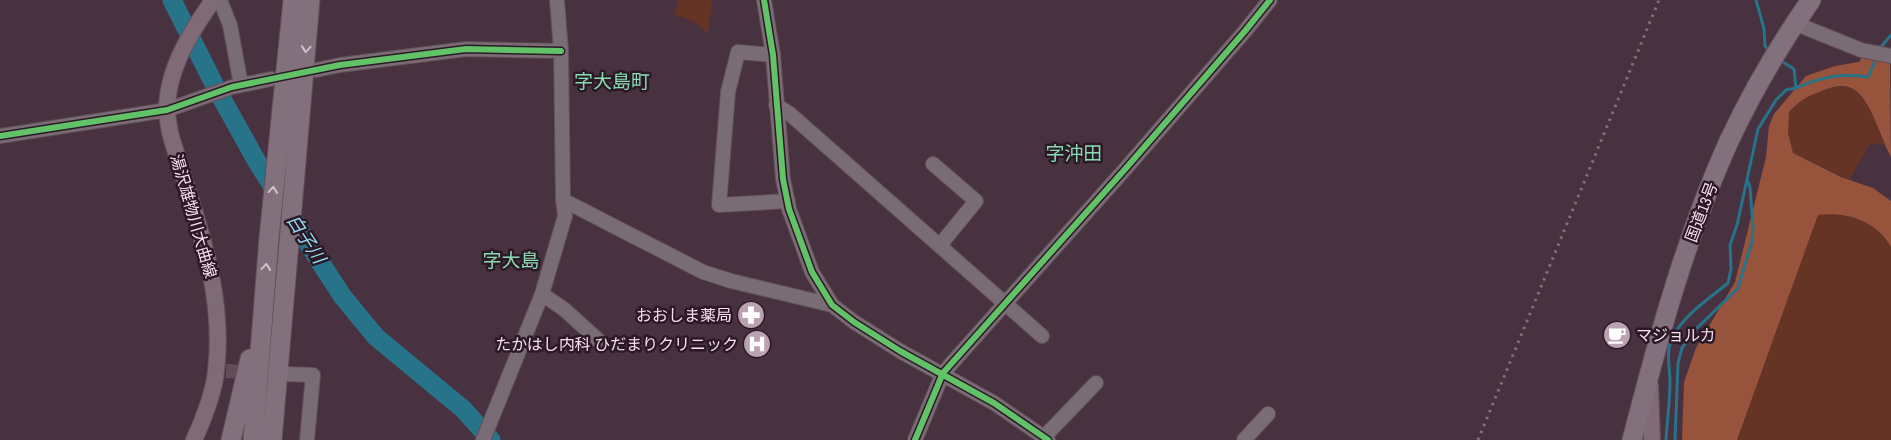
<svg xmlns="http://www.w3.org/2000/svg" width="1891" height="440" font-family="'Archivo Narrow','Noto Sans JP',sans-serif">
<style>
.green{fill:#653424}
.forest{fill:#97533c}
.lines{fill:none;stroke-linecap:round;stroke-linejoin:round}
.stream{stroke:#27738a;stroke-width:3}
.river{stroke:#27738a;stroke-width:19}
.minor-tunnel{stroke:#634c5a;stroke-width:14;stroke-dasharray:14 7;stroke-linecap:butt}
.minor-casing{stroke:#634f5b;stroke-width:16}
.major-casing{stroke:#634f5b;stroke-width:18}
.highway-casing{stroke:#634f5b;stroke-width:21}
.minor{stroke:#7a6c75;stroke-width:14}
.major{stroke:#7e6b76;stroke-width:16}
.highway{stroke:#82717c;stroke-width:19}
.rail{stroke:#7f717b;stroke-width:3;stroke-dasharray:2.5 5;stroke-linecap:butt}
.cycleway-casing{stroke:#2c1926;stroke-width:9}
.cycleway{stroke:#61c268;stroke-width:6}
.oneway{stroke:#d5bdcc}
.labels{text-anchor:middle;stroke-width:5;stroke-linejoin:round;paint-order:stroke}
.street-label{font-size:16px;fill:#f9deee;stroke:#2c1926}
.poi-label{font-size:16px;fill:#f9deee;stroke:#2c1926;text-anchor:end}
.water-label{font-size:18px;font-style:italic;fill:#92def7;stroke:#2c1926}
.quarter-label{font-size:19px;fill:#89dbb2;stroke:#2c1926}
</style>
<rect width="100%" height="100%" fill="#483240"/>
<path class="green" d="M 679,0 L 712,0 L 708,33 L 692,21 L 674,14 Z
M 1834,86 C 1839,87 1846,86 1850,88 C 1867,93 1879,130 1884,145 L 1870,143 L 1849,180 L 1793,153 L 1788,133 L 1789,112 L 1803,98 Z
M 1831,213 C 1857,219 1878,222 1891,247 L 1891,440 L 1737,440 L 1818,215 Z"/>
<path class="forest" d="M 1864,54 L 1890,63 L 1891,157 C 1881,140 1870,95 1851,88 C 1842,84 1832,87 1824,90 C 1806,97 1803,98 1789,112 L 1788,133 L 1793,153 L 1841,177 L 1873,188 L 1891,201 L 1891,247 C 1877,221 1846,211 1818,215 L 1737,440 L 1682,440 L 1684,382 L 1696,348 L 1735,282 L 1766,157 L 1769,126 L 1774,114 L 1806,76 L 1835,66 L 1859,62 Z"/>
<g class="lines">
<path class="stream" d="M 1756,0 L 1764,29 L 1765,46 L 1770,52
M 1881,47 L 1891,35
M 1796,88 C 1821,77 1840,73 1868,77 L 1875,61
M 1666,440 C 1667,421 1670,401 1670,382 C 1670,367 1665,351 1673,336 C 1686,313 1709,299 1728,283 L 1731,269 L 1730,245 L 1737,225 L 1758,129 L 1776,100 L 1786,90 L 1796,88 L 1794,69 L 1783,62
M 1675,440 L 1678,363 L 1682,348 L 1695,330 L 1738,288 L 1752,241 L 1753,228 L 1750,187 L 1747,179"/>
<path class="river" d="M 172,0 L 216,88 L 256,160 L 318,259 L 343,297 L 376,337 L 463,409 L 491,440"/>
<path class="minor-tunnel" d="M 226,371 L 286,374"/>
<g class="minor-casing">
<path id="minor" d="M 220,0 L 230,25 L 241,85
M 764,0 L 773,55 L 783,179 L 789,209 L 812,272 L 832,305 L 854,322 L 900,351 L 994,403 L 1048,440
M 1794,23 L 1861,50 L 1891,56
M 773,55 L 738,52 L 728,92 L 719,205 L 788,201
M 316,70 L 340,65 L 466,49 L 561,51
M 776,105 L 790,114 L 1042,336
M 0,136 L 167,110 L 232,87 L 271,79
M 933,164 L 976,201 L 940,245
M 563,200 L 703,272 L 731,281 L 832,305
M 542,294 L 565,310 L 598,340
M 286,374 L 313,375 L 307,440
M 1044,437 L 1096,383
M 483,440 L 542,294 L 565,216 L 563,200 L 561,51 L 557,0
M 915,440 L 943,373 L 1127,167 L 1245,31 L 1270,0
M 1244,440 L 1268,414"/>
</g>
<g class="major-casing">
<path id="major" d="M 1650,385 L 1652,440
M 194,440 C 203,420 214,393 216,371 C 226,288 193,211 170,133 C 169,125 167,117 167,110 C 167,69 191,32 213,0"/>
</g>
<g class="highway-casing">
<path id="highway" d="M 231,440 L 250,359
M 253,440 L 269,238 L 293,0
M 272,440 L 310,0
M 1632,440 C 1658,339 1686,236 1729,141 C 1752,92 1780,44 1811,0"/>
</g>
<use href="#minor" class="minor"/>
<use href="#major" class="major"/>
<use href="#highway" class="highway"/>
<path class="rail" d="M 1478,440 L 1659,0"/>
<g class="cycleway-casing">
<path id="cycleway" d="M 764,0 L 773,55 L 783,179 L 789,209 L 812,272 L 832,305 L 854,322 L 900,351 L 994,403 L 1048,440
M 0,136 L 167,110 L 232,87 L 340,65 L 466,49 L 561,51
M 915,440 L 943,373 L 1127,167 L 1245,31 L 1270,0"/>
</g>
<use href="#cycleway" class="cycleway"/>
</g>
<defs><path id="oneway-chevron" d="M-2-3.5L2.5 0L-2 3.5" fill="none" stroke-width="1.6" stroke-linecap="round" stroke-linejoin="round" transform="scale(1.25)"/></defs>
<g class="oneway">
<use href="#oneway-chevron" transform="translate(306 49) rotate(95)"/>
<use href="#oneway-chevron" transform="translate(273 190) rotate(-85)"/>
<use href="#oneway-chevron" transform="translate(266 267) rotate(-85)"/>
</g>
<defs>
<g id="pharmacy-disc" transform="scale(1.4375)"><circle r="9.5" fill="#bba2b1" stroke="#2c1926"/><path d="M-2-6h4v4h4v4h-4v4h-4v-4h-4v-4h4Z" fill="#fff"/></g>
<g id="cafe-disc" transform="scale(1.4375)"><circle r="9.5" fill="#bba2b1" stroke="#2c1926"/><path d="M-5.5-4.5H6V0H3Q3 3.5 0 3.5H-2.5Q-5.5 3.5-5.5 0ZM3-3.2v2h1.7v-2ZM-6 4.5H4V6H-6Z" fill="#fff"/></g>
<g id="hospital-disc" transform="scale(1.4375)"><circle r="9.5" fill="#bba2b1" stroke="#2c1926"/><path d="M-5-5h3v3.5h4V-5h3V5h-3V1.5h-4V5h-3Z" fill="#fff"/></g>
</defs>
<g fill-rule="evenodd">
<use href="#pharmacy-disc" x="751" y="315"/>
<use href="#cafe-disc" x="1617" y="335"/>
<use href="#hospital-disc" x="757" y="344"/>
</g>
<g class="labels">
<g class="street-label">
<text transform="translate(1701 212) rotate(-69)" y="6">国道13号</text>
<text transform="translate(194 216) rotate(74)" y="6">湯沢雄物川大曲線</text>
</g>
<g class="poi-label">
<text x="732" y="321">おおしま薬局</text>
<text x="1636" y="341" text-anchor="start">マジョルカ</text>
<text x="738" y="350">たかはし内科 ひだまりクリニック</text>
</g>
<g class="water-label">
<text transform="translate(306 239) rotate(57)" y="6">白子川</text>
</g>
<g class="quarter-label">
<text x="612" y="88">字大島町</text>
<text x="1074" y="160">字沖田</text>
<text x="511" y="267">字大島</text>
</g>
</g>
</svg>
